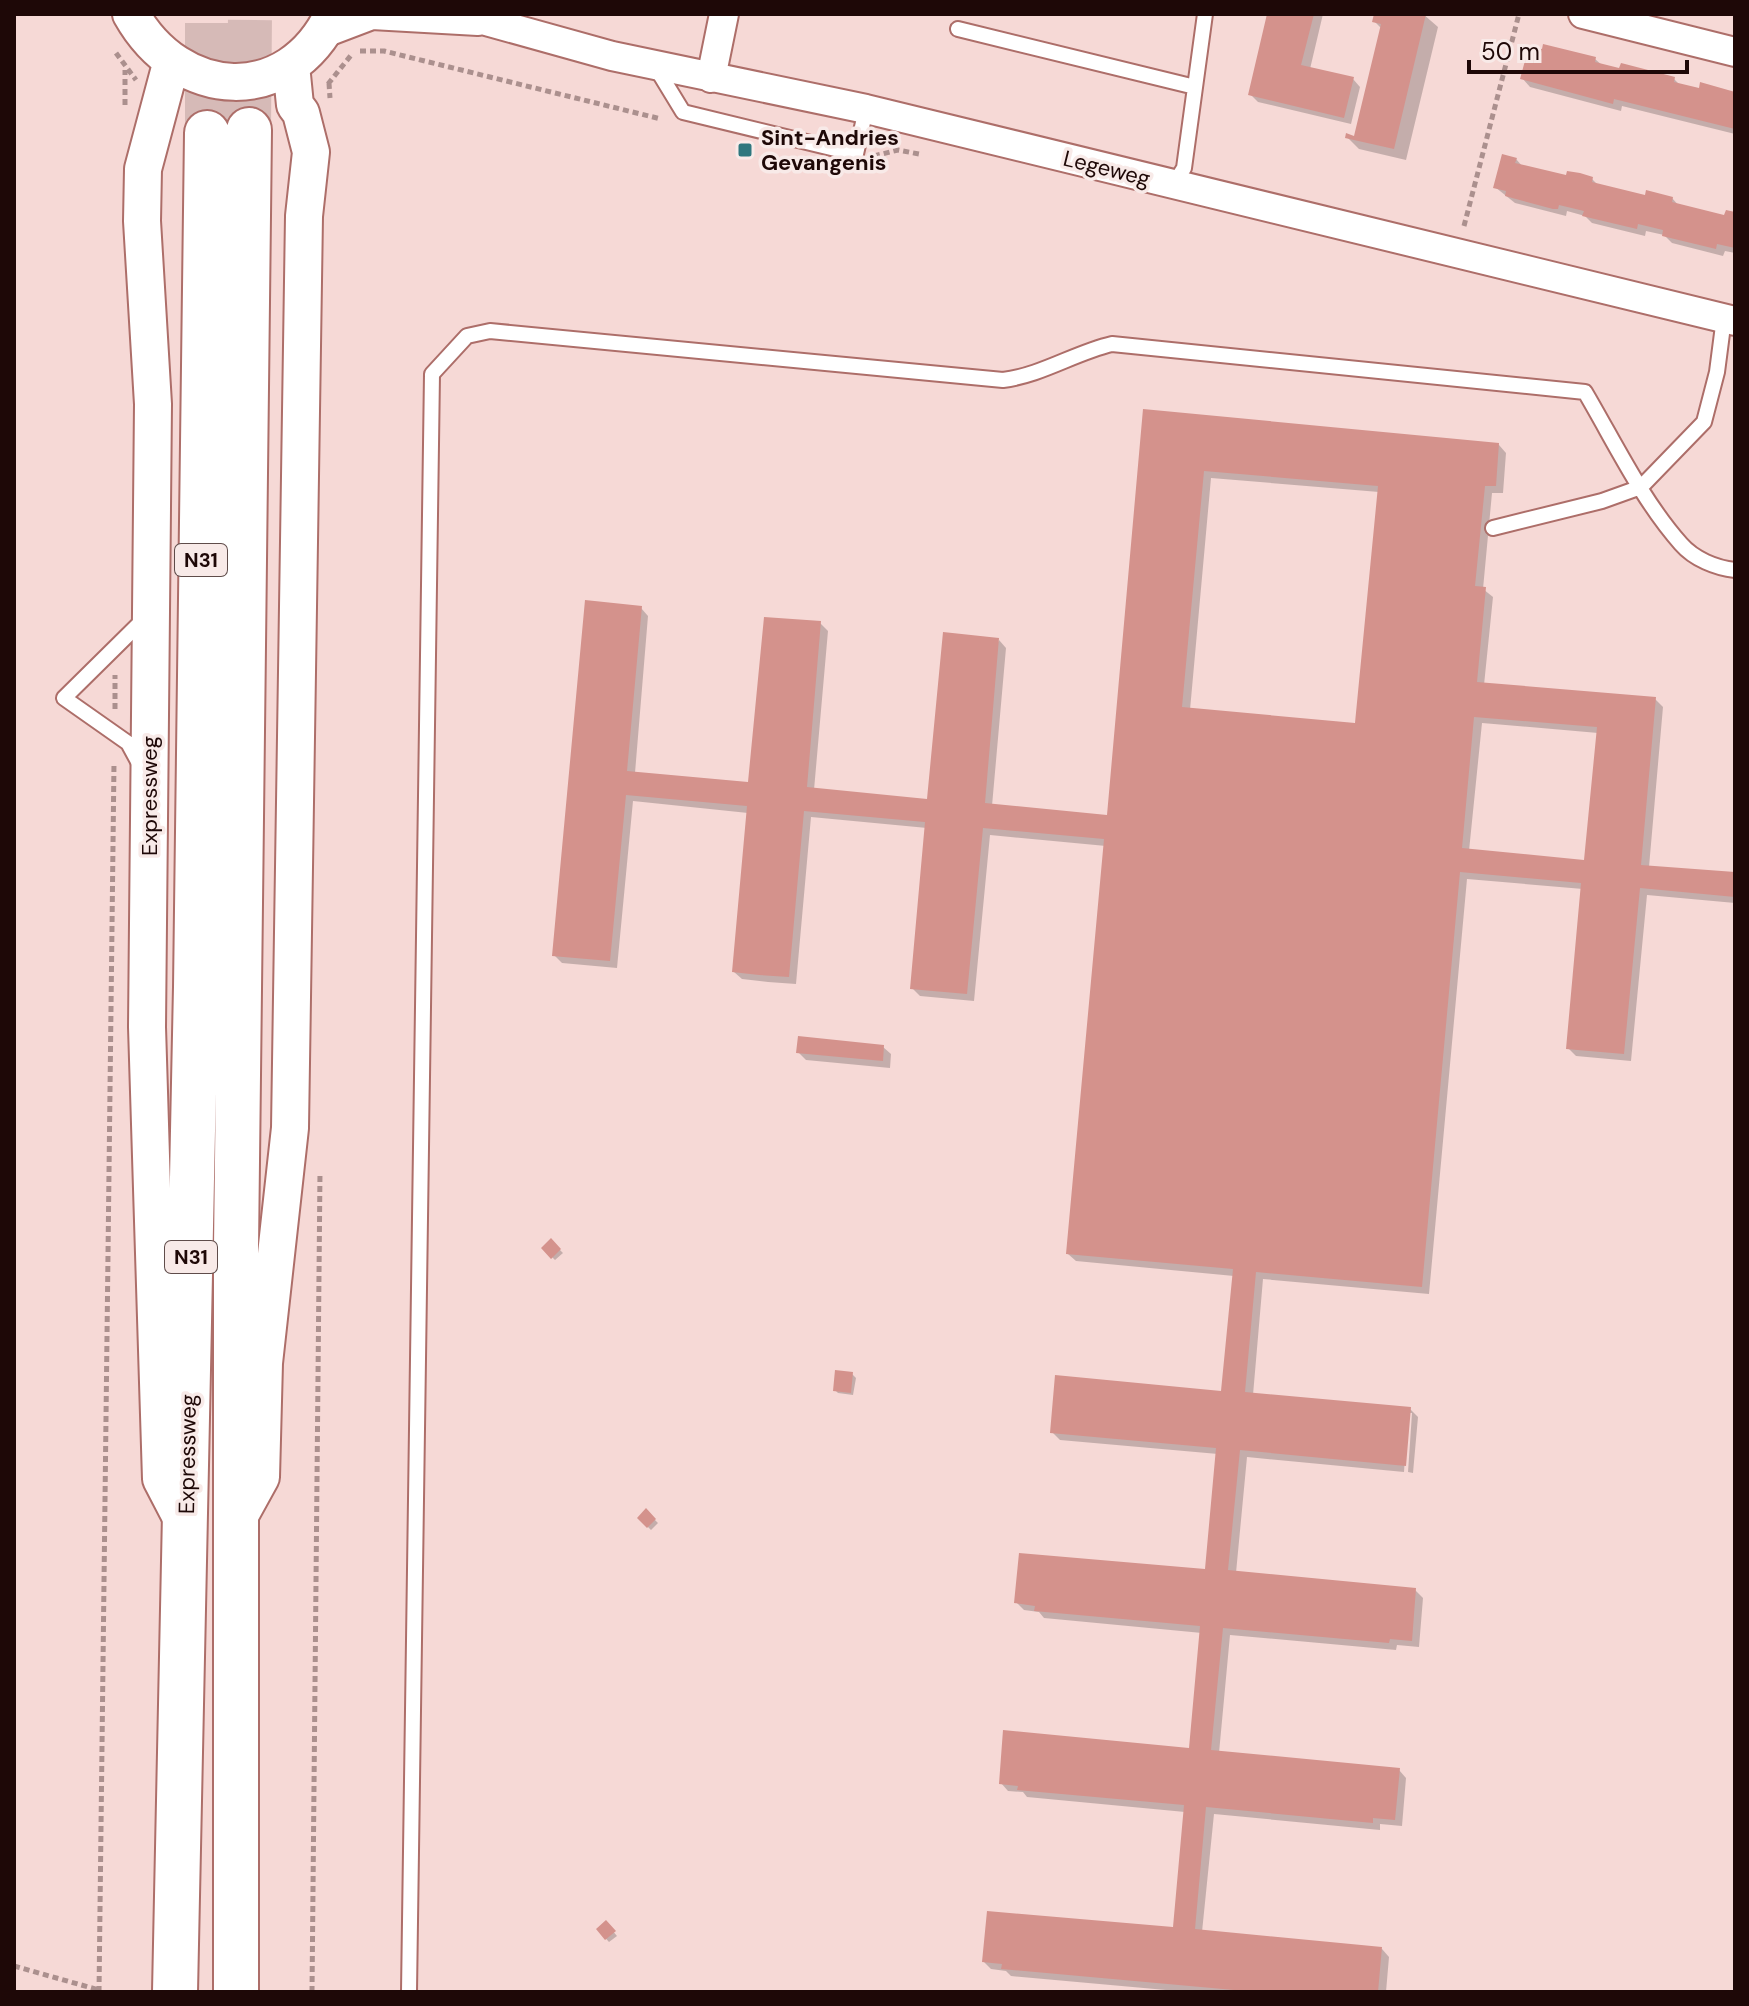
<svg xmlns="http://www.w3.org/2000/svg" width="1749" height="2006" font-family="'DM Sans',sans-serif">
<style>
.shadow{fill:#0003;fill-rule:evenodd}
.building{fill:#d4928c;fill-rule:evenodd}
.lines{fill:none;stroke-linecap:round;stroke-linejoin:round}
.trunk-tunnel{stroke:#d6bab7;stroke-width:44;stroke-dasharray:44 22;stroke-linecap:butt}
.service-casing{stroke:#ad6e69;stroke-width:18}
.minor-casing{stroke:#ad6e69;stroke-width:32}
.tertiary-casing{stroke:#ad6e69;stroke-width:40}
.trunk-casing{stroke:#ad6e69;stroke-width:48}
.path{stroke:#ab908e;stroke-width:5;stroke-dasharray:6 4;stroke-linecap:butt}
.service{stroke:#fff;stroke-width:14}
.minor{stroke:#fff;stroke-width:28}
.tertiary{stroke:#fff;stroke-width:36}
.trunk{stroke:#fff;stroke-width:44}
.poi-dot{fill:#2e777e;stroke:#f8eae8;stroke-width:3}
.labels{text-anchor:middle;stroke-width:7;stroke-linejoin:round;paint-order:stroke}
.shield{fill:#f8eae8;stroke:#5f4c4a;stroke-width:2}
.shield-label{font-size:20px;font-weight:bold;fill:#1e0807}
.poi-label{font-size:22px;font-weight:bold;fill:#1e0807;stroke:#f8eae8;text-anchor:start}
.street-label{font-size:22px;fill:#1e0807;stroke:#f8eae8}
</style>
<rect width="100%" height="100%" fill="#f6d9d6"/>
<path class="shadow" d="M 1269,14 L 1323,14 L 1310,69 L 1353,79 L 1360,87 L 1351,124 L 1258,102 L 1250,94 Z
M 1377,14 L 1423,14 L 1438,27 L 1406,160 L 1359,149 L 1347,137 L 1356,138 L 1382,29 L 1375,22 Z
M 1595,59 L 1603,66 L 1674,79 L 1681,86 L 1735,93 L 1735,134 L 1622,106 L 1621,111 L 1530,87 L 1523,79 Z
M 1516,159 L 1523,167 L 1568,178 L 1592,179 L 1599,186 L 1647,198 L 1672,198 L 1679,206 L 1726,217 L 1735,214 L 1735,253 L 1725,251 L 1723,256 L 1672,243 L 1664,235 L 1646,231 L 1645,236 L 1592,223 L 1585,216 L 1567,211 L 1566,216 L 1515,203 L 1495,187 Z
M 766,160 L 784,165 L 786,171 L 769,167 Z
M 1145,412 L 1499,445 L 1506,453 L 1503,493 L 1492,493 L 1483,589 L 1493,597 L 1484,685 L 1655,699 L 1663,707 L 1649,867 L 1735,874 L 1735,903 L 1647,895 L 1631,1061 L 1576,1056 L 1568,1048 L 1583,889 L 1467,879 L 1429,1294 L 1263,1279 L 1253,1395 L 1410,1409 L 1418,1417 L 1413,1473 L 1408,1472 L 1412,1413 L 1408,1413 L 1404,1472 L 1247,1457 L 1236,1573 L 1415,1590 L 1423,1598 L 1419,1647 L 1397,1645 L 1396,1650 L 1230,1635 L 1219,1753 L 1399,1770 L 1406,1778 L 1402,1826 L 1380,1824 L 1380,1830 L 1214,1814 L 1202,1932 L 1382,1949 L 1389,1957 L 1386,1992 L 1188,1992 L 1011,1976 L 1006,1971 L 991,1969 L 984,1962 L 1174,1929 L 1185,1812 L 1027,1797 L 1023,1792 L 1008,1791 L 1001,1783 L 1191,1750 L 1202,1633 L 1044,1618 L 1039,1612 L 1024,1610 L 1016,1602 L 1207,1571 L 1218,1454 L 1060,1440 L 1052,1432 L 1223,1394 L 1234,1276 L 1076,1261 L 1068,1254 L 1106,846 L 990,835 L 974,1001 L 920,996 L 912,988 L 927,828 L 811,817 L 796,984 L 768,982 L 742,979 L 734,972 L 748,813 L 633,801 L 617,968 L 562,963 L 554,955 L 641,608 L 648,616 L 635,773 L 750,785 L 820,623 L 828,631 L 814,790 L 929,801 L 999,640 L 1006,648 L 992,806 L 1109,818 ZM 1211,478 L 1379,492 L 1357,725 L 1190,710 ZM 1482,723 L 1598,733 L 1586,862 L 1469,851 Z
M 883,1047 L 891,1054 L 890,1068 L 806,1060 L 798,1052 Z
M 551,1241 L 563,1253 L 555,1260 L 543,1248 Z
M 852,1374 L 856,1378 L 853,1395 L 838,1393 L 835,1390 Z
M 646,1511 L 658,1523 L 651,1530 L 639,1518 Z
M 606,1923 L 617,1936 L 609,1942 L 598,1930 Z"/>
<path class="building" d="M 1267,14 L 1314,14 L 1301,65 L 1354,77 L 1344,118 L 1248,95 Z
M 1374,14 L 1426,14 L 1394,149 L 1345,138 L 1346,133 L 1354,136 L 1381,24 L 1372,22 Z
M 1543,44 L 1596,57 L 1595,62 L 1619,68 L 1621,63 L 1625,64 L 1675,77 L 1674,82 L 1699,88 L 1700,82 L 1735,92 L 1735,129 L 1614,99 L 1613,104 L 1520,79 L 1529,46 L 1542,49 Z
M 1502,154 L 1517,158 L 1515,163 L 1566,175 L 1567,171 L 1580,173 L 1593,177 L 1592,182 L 1645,195 L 1646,190 L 1673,197 L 1672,202 L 1724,215 L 1726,210 L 1735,212 L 1735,248 L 1717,244 L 1716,249 L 1662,236 L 1663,230 L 1638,224 L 1637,229 L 1582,216 L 1584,211 L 1559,205 L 1558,209 L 1553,209 L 1505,196 L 1506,191 L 1493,188 Z
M 1143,409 L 1499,443 L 1496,486 L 1485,486 L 1475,586 L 1486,587 L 1477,682 L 1656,697 L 1641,865 L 1735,872 L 1735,897 L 1640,888 L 1624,1054 L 1566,1049 L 1581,883 L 1460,872 L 1422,1287 L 1256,1272 L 1245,1392 L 1411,1407 L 1406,1466 L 1240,1450 L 1228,1570 L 1416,1588 L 1412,1641 L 1390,1639 L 1389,1643 L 1223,1628 L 1211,1750 L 1400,1768 L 1395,1820 L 1373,1818 L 1373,1823 L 1206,1807 L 1195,1929 L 1382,1947 L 1378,1992 L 1256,1992 L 1001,1969 L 1002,1964 L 982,1962 L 987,1911 L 1173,1927 L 1184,1805 L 1017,1790 L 1018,1786 L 999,1784 L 1003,1730 L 1189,1748 L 1200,1626 L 1034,1611 L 1035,1606 L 1014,1603 L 1019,1553 L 1205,1569 L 1216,1448 L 1050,1433 L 1055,1375 L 1221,1391 L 1233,1269 L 1066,1254 L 1104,839 L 983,828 L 967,994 L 910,989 L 925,822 L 804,811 L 789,977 L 759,975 L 732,972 L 747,806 L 626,795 L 610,961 L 552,956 L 585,600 L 642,606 L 627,771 L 748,782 L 764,617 L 821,621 L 807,787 L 927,799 L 943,632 L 999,638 L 985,803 L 1107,815 ZM 1204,471 L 1378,486 L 1355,723 L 1182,707 ZM 1474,717 L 1597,727 L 1584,860 L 1462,848 Z
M 798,1036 L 884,1045 L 883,1061 L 796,1053 Z
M 551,1238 L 561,1249 L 551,1259 L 541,1248 Z
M 835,1370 L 853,1372 L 851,1393 L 833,1391 Z
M 646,1508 L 656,1519 L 647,1528 L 637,1518 Z
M 606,1920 L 616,1931 L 605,1940 L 596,1929 Z"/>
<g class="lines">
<path class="trunk-tunnel" d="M 249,130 L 250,14
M 207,133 L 207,14"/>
<g class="service-casing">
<path id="service" d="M 958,29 L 1195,87
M 655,66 L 683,112 L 856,154 L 866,109
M 1174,184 L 1184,168 L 1205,14
M 1493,528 L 1602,501 L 1641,487 L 1704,422 L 1717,372 L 1724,318
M 140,765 L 128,743 L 64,698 L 143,620
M 409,1992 L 432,374 L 467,336 L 490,331 L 1003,380 C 1042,375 1074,353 1112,344 L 1585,392 C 1615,443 1642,500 1681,544 C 1694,559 1716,568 1735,570"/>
</g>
<g class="minor-casing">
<path id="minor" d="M 461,14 L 612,56 L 866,109 L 1735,321
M 1583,14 L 1735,52
M 322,34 L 372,15 L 478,21
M 711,78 L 724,14"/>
</g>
<g class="tertiary-casing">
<path id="tertiary" d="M 131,14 C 180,101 288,108 333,14
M 171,64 L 143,169 L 142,221 L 153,404 L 147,1027 L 161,1479 L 186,1527
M 239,1517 L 261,1477 L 264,1363 L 290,1128 L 304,216 L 311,152 L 301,113 L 295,105 L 291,65"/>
</g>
<g class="trunk-casing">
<path id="trunk" d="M 175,1992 L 196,987 L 207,133
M 236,1992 L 236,1247 L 249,130"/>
</g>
<path class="path" d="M 360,51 L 384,51 L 661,119
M 116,53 L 136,80
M 329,83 L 330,98
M 328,84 L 352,54
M 125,105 L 125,70
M 874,156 L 898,150 L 919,154
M 1464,226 L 1519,14
M 115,709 L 115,675
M 14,1966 L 99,1990
M 99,1992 L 114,763
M 312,1992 L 320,1172"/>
<use href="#service" class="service"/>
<use href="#minor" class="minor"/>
<use href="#tertiary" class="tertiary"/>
<use href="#trunk" class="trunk"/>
</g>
<rect class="poi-dot" x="737" y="142" width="16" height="16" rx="4"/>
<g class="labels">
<g class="shield">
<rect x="175" y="544" width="52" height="32" rx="6"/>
<rect x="165" y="1241" width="52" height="32" rx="6"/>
</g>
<g class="shield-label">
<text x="201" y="567">N31</text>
<text x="191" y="1264">N31</text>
</g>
<g class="poi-label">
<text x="761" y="145">Sint-Andries<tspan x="761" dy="25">Gevangenis</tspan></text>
</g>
<g class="street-label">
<text transform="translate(1107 168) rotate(14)" y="8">Legeweg</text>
<text transform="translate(149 796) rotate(-90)" y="8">Expressweg</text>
<text transform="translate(187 1454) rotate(-89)" y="8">Expressweg</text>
</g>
</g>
<rect width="1749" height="2006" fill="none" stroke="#1e0807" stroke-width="32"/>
<path d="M1469 60v12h218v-12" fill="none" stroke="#1e0807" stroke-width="4"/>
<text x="1481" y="60" font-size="24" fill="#1e0807" stroke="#f8eae8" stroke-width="6" paint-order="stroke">50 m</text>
</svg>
